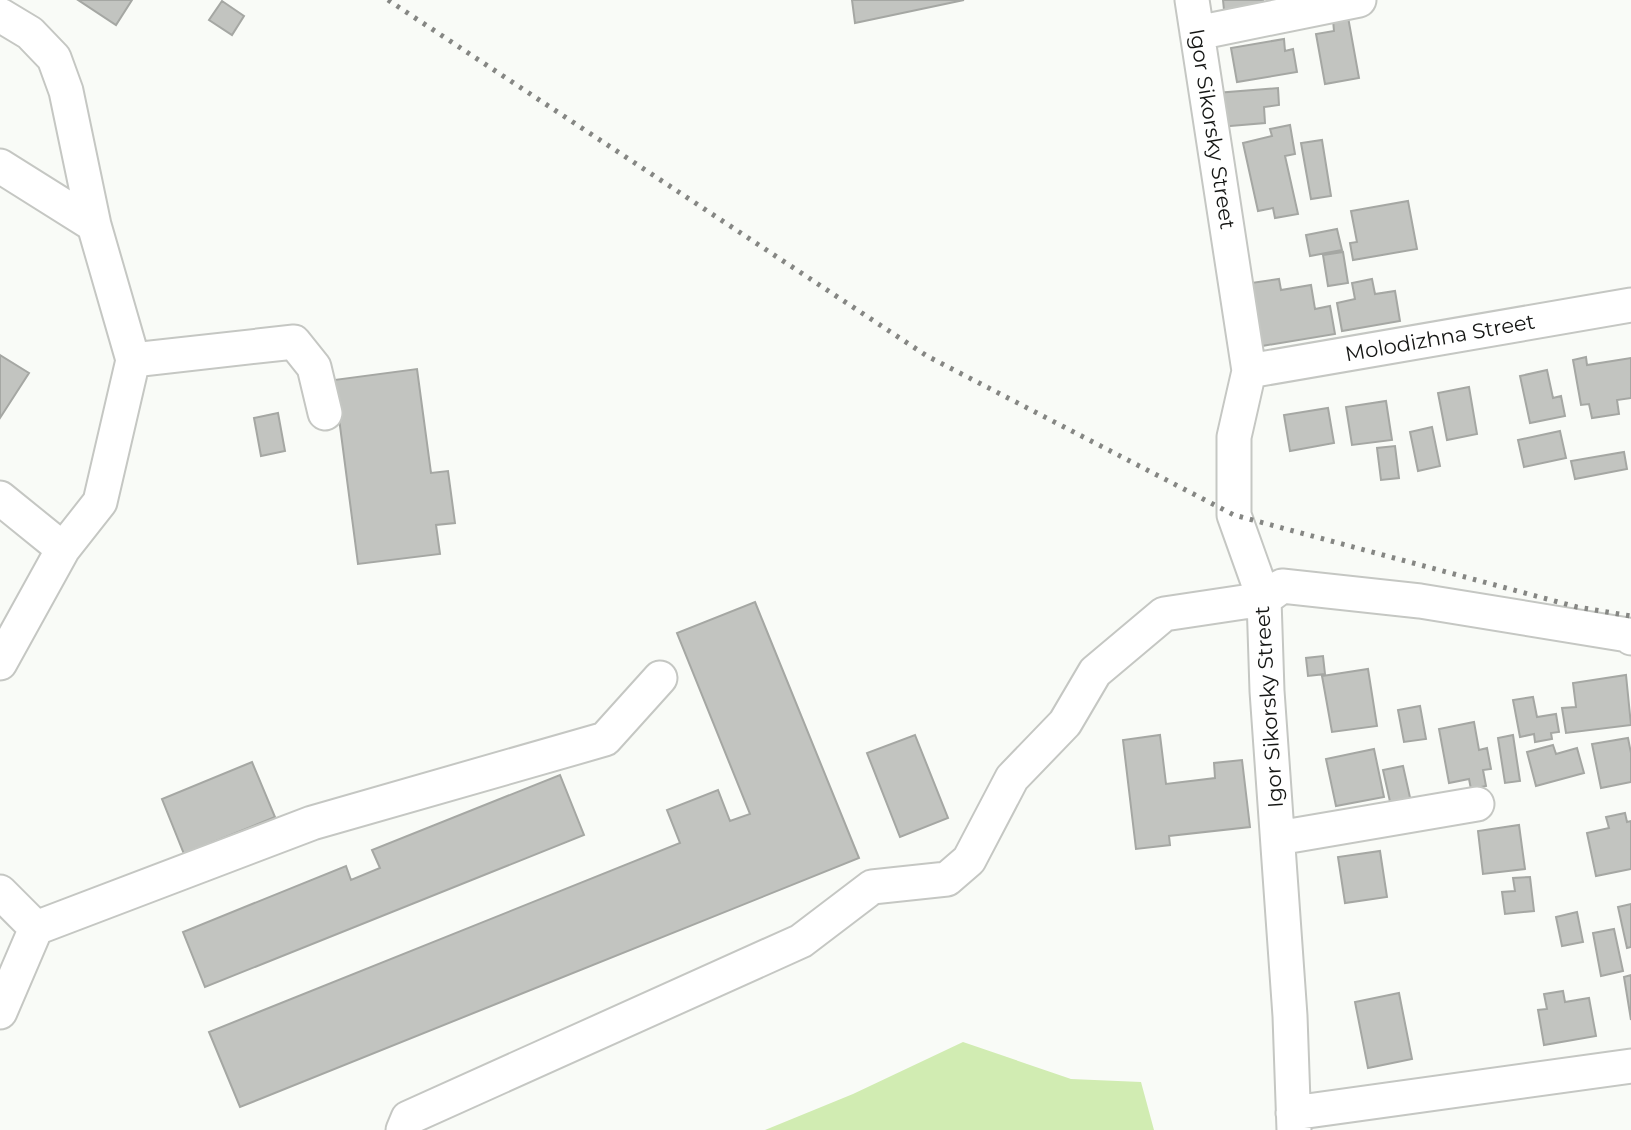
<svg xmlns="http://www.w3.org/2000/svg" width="1631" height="1130" font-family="Montserrat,sans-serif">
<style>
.green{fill:#d1ecb2}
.building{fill:#c2c4c0;stroke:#a5a7a3;stroke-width:2}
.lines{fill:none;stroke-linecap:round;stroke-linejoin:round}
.minor-casing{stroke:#c5c7c3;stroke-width:37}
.minor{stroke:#fff;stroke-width:33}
.rail{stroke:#858683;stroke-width:5;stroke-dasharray:3.5 7;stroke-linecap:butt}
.labels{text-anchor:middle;stroke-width:7;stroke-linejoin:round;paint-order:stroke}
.street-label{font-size:21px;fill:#151614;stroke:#fff}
</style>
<rect width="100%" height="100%" fill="#f9fbf7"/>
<path class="green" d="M 963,1042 L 1071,1079 L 1141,1082 L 1154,1130 L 765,1130 L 853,1094 Z"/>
<path class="building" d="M 78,0 L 132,0 L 116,25 Z
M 852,0 L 964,0 L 855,23 Z
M 1223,0 L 1263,0 L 1265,12 L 1242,8 L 1224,10 Z
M 222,1 L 244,16 L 232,35 L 209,20 Z
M 1348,17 L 1359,78 L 1325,84 L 1316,34 L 1334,31 L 1333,20 Z
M 1284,39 L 1285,51 L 1293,49 L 1297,72 L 1237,82 L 1231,48 Z
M 1278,88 L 1279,105 L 1264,107 L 1265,123 L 1219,127 L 1216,93 Z
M 1290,125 L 1295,154 L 1285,156 L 1298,214 L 1275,218 L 1273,208 L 1258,211 L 1243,143 L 1272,136 L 1270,129 Z
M 1322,140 L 1331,196 L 1311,199 L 1301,143 Z
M 1408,201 L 1417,249 L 1353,260 L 1350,243 L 1357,242 L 1351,211 Z
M 1337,229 L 1342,250 L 1310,256 L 1306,235 Z
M 1343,252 L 1348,283 L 1328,286 L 1323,255 Z
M 1279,279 L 1281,290 L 1311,285 L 1315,309 L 1330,306 L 1335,334 L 1262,346 L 1251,283 Z
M 1372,279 L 1375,294 L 1395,291 L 1400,321 L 1342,331 L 1337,303 L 1355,299 L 1352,283 Z
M 0,355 L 29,373 L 0,418 Z
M 1586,357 L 1587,365 L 1631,358 L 1631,398 L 1617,400 L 1619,414 L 1592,418 L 1589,404 L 1581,405 L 1573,360 Z
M 417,369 L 431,473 L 448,471 L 455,523 L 436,525 L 440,554 L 358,564 L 334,380 Z
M 1547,370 L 1553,398 L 1561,396 L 1565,416 L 1530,423 L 1520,376 Z
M 1469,387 L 1477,434 L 1447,440 L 1438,393 Z
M 1386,401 L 1392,440 L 1352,445 L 1346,407 Z
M 1328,408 L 1334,443 L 1290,451 L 1284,415 Z
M 278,413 L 285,451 L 261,456 L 254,418 Z
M 1432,427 L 1440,466 L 1418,471 L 1410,432 Z
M 1560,431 L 1566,458 L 1524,467 L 1518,440 Z
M 1395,446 L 1399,478 L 1381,480 L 1377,448 Z
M 1624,452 L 1627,469 L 1575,479 L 1571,461 Z
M 755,602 L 859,858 L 240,1107 L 209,1032 L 680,843 L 667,810 L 718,790 L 730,821 L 750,814 L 677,633 Z
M 1323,656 L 1325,674 L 1308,676 L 1306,658 Z
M 1368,669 L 1377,726 L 1332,732 L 1322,676 Z
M 1626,675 L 1631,725 L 1566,733 L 1562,708 L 1576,707 L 1573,683 Z
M 1533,697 L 1537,717 L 1556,714 L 1559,732 L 1551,733 L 1552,739 L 1535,742 L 1534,734 L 1520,737 L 1513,700 Z
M 1420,706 L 1426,739 L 1404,742 L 1398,710 Z
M 1474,722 L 1479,750 L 1487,748 L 1491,769 L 1483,770 L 1486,786 L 1471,789 L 1469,779 L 1449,783 L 1439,729 Z
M 915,735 L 948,818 L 900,837 L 867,753 Z
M 1160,735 L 1166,784 L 1215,778 L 1214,763 L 1242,760 L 1250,827 L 1169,836 L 1170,845 L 1136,849 L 1123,740 Z
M 1513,735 L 1520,781 L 1505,783 L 1498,738 Z
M 1628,738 L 1631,753 L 1631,782 L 1601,788 L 1592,744 Z
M 1553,745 L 1556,754 L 1577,748 L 1584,773 L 1536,786 L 1527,752 Z
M 1374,749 L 1384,797 L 1336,806 L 1326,759 Z
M 252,762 L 275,817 L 184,854 L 162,799 Z
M 1403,766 L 1411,802 L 1391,806 L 1383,770 Z
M 560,775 L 584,835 L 205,987 L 183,932 L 346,866 L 351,880 L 380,868 L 372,850 Z
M 1625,813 L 1627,822 L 1631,821 L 1631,869 L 1596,876 L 1587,833 L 1609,828 L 1606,817 Z
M 1519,825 L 1525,869 L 1483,874 L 1478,831 Z
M 1380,851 L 1387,897 L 1345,903 L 1338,857 Z
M 1530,877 L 1534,911 L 1505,914 L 1502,892 L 1515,891 L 1513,878 Z
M 1631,904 L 1631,947 L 1627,948 L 1618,907 Z
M 1577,912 L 1583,942 L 1562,946 L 1556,917 Z
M 1614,929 L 1623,971 L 1601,976 L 1593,933 Z
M 1631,975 L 1631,1020 L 1624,977 Z
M 1563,991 L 1565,1002 L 1589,998 L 1596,1036 L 1544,1045 L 1538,1010 L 1547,1009 L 1544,994 Z
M 1399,993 L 1412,1059 L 1368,1068 L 1355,1002 Z"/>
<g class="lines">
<g class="minor-casing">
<path id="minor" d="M 1192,0 L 1249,371 L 1234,437 L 1234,515 L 1264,599 L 1267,691 L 1290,1016 L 1294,1130
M 0,15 L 30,33 L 54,58 L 66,91 L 94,225
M 1197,33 L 1359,0
M 0,166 L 94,225 L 133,360 L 100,502 L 63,549 L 0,663
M 133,360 L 294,342 L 314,367 L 325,413
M 1249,371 L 1631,305
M 0,498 L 63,549
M 1278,838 L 1477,804
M 0,892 L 36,928
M 0,1012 L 36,928 L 312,823 L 605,739 L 660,678
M 1293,1113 L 1631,1066
M 403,1130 L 408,1118 L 801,941 L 872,887 L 947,879 L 969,860 L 1012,778 L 1065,723 L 1095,672 L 1164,614 L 1264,599 L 1282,586 L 1420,601 L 1628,635 L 1631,638"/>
</g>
<use href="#minor" class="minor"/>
<path class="rail" d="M 388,0 L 927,356 L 1234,515 L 1577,607 L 1631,616"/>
</g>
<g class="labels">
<g class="street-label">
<text transform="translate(1212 129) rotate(81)" y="7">Igor Sikorsky Street</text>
<text transform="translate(1440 338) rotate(-10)" y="7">Molodizhna Street</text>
<text transform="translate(1269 707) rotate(-94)" y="7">Igor Sikorsky Street</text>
</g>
</g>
</svg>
